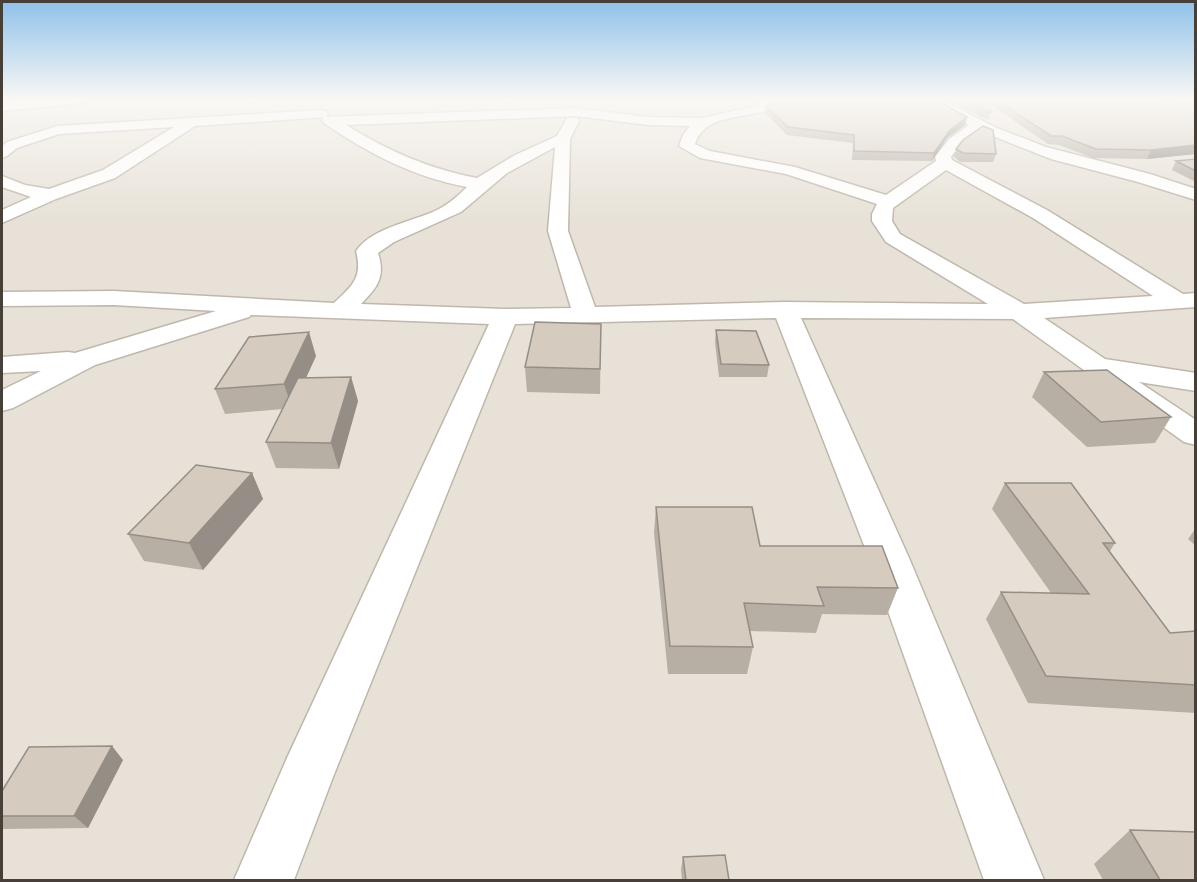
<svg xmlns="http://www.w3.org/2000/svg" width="1197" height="882" font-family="Signika,sans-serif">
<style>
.residential{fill:#e7e1d7}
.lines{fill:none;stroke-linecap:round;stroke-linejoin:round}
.street-casing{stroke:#bfb7ac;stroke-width:3}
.street{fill:#fff;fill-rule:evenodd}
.wall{fill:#b7afa4}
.shaded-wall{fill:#958e86}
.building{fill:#d5cbbf;stroke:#958e86;stroke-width:1.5}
</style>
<rect width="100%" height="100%" fill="#f3f0e9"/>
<path class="residential" d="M 2,99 L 1195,99 L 1195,880 L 2,880 Z"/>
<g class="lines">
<g class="street-casing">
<path id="street" d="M 47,99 L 88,99 L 82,103 L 2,111 L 2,103 Z
M 761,99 L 773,99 L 768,110 C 744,118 703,115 695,144 L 710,151 L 795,167 L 886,195 L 936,161 L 935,157 L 949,139 L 969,125 L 924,99 L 939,99 L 997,128 L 1046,147 L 1150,174 L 1196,189 L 1196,200 L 1138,182 L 1051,159 L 980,131 L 959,146 L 951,157 L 952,160 L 1047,210 L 1183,294 L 1196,293 L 1196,307 L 1044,318 L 1105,359 L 1196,373 L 1196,391 L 1139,382 L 1196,420 L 1196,445 L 1184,442 L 1013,319 L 801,318 L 909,558 L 1044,880 L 984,880 L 869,558 L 776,318 L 515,324 L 333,777 L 294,880 L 234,880 L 287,758 L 489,324 L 251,315 L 249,317 L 95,365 L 13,408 L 2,411 L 2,390 L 41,371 L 2,373 L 2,357 L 68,352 L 75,353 L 216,311 L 114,305 L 2,306 L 2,292 L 114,291 L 334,303 C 352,286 363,278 356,251 C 373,227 412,222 437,210 C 449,204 458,196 467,187 C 414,177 369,154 324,123 L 322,120 L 324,117 L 576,108 L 648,117 L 703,118 L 759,105 ZM 576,116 L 648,125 L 690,126 L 683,135 L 679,146 L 700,158 L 786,174 L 877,204 L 872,214 L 872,221 L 886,242 L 988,304 L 785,302 L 595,307 L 568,231 L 570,139 L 579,121 L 577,118 L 567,118 L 557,136 L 515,155 L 477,178 C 429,169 388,151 346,125 ZM 555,147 L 548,231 L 571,308 L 505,309 L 361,304 C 377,288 386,277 378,253 L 394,242 L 461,212 L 507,173 ZM 946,170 L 1033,218 L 1153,296 L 1024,304 L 900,234 L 892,221 L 893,208 Z
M 321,110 L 326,111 L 328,114 L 326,117 L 195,126 L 115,178 L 56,199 L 2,223 L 2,210 L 31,197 L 2,187 L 2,176 L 25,185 L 49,189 L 103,170 L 174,127 L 59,134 L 17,148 L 7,156 L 2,158 L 2,146 L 7,142 L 57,126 Z"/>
</g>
<use href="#street" class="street"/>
</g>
<path class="wall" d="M 751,99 L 759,99 L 756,103 Z
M 944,99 L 1155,99 L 1196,103 L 1196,154 L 1147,159 L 1093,158 L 1059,145 L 1048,144 L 990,104 L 991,112 L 988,120 Z
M 771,104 L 967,117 L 965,125 L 947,138 L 932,161 L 852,160 L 853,143 L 787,135 L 765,113 L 766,106 Z
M 956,149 L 996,154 L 993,162 L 960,162 L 954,157 Z
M 1196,159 L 1196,182 L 1172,170 L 1176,161 Z
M 601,324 L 600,394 L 527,392 L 525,367 Z
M 716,330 L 769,365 L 767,377 L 719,377 L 715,342 Z
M 316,356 L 306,378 L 351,377 L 358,401 L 339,469 L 276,468 L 266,442 L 283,409 L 225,414 L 215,389 Z
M 1044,372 L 1171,417 L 1155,443 L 1087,447 L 1032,397 Z
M 252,473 L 263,499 L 203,570 L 144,561 L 128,534 Z
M 1005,483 L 1115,543 L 1110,551 L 1170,633 L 1196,631 L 1196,713 L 1028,703 L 986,619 L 1001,592 L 1051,593 L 992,509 Z
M 656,507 L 760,546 L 898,588 L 887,615 L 822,614 L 816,633 L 750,631 L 753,647 L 747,674 L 668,674 L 654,533 Z
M 1196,528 L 1196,546 L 1188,539 Z
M 123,760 L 88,828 L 2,829 L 2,791 Z
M 1130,830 L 1196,880 L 1103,880 L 1094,864 Z
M 683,857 L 729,880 L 682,880 L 681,869 Z"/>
<path class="shaded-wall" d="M 967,117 L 965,125 L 947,138 L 932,161 L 934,153 L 950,130 Z
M 1196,145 L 1196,154 L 1147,159 L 1151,150 Z
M 309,332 L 316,356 L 292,408 L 284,384 Z
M 351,377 L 358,401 L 339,469 L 331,443 Z
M 252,473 L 263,499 L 203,570 L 189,543 Z
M 112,746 L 123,760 L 88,828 L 74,816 Z"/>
<path class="building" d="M 773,99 L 934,99 L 967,117 L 950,130 L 934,153 L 854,151 L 854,135 L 788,127 L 766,106 L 771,104 Z
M 961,99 L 989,99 L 991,112 Z
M 995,99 L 1155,99 L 1196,103 L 1196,145 L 1151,150 L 1096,149 L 1062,136 L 1051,136 Z
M 983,126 L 993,130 L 996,154 L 963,153 L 956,149 L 963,140 Z
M 1196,159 L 1196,171 L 1176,161 Z
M 535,322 L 601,324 L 600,369 L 525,367 Z
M 716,330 L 756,331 L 769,365 L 721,364 Z
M 309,332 L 284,384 L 215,389 L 249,337 Z
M 1107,370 L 1171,417 L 1101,422 L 1044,372 Z
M 351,377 L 331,443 L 266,442 L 298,378 Z
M 196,465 L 252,473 L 189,543 L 128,534 Z
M 1005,483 L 1071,483 L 1115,543 L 1103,543 L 1170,633 L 1196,631 L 1196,685 L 1046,676 L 1001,592 L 1089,594 Z
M 656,507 L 752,507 L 760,546 L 882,546 L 898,588 L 817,587 L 824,606 L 744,603 L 753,647 L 670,646 Z
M 112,746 L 74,816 L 2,816 L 2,791 L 29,747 Z
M 1130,830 L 1196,832 L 1196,880 L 1160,880 Z
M 725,855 L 729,880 L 686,880 L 683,857 Z"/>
<linearGradient id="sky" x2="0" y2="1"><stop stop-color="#8fc1ea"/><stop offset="0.45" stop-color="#faf8f5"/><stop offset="1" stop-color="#faf8f5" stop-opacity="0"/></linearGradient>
<rect width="1197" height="222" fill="url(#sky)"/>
<rect width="1197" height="882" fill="none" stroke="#474038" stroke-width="6"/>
</svg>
